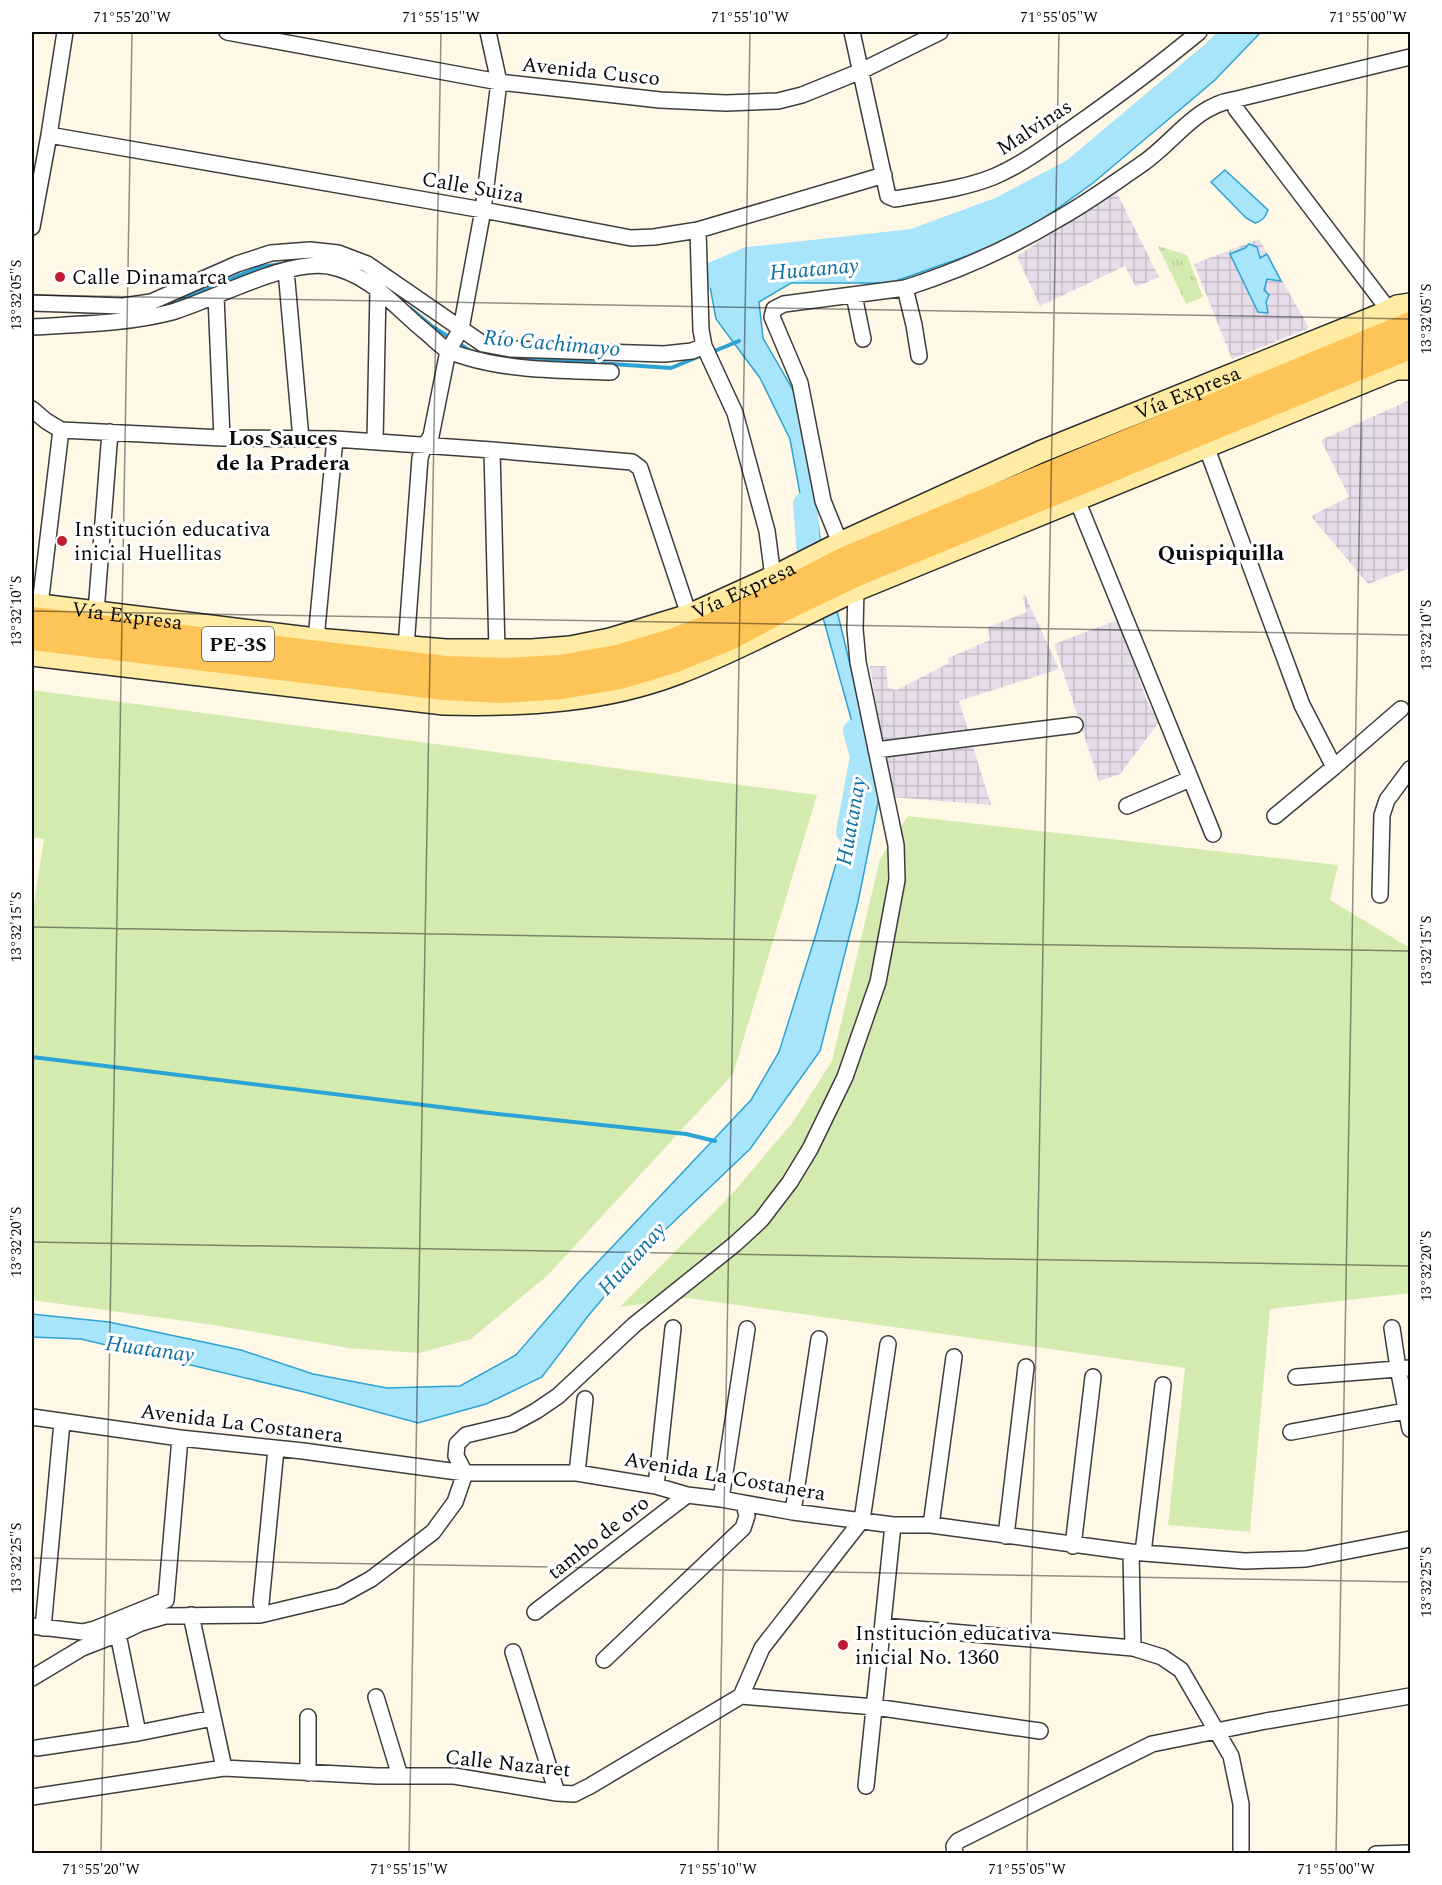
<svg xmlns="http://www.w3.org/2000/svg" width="1442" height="1885" font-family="Spectral,serif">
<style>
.industrial{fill:url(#industrial-grid)}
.grass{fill:#d4ebaf}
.park{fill:url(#park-tufts)}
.water{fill:#a8e4fa;stroke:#2ba3d5;stroke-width:1.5}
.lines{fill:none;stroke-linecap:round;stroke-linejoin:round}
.stream{stroke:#2ba3d5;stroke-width:4}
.river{stroke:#a8e4fa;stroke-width:24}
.street-casing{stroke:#3d3d3d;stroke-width:18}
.secondary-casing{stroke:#2c2c2c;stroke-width:24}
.primary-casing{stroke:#1b1b1b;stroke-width:27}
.street{stroke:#fff;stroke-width:15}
.secondary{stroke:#ffeba2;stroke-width:21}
.primary{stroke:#ffc457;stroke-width:24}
.ticks{fill:none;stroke:#0a0a0a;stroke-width:1.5;stroke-opacity:0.45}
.poi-dot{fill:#c01b34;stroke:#fff;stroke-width:2}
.labels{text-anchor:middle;stroke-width:6;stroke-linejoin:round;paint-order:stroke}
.shield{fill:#fff;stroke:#545454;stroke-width:1.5}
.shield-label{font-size:20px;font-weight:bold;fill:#0a0a0a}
.street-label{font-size:21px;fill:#0a0a0a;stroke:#fff}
.poi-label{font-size:21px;fill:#0a0a0a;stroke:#fff;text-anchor:start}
.water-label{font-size:22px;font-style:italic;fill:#0e70a1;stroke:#fff}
.neighbourhood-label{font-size:22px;font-weight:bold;fill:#0a0a0a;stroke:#fff}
.neatline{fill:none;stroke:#0a0a0a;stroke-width:2}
.ticks-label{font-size:15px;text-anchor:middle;fill:#0a0a0a}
</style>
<defs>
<pattern id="industrial-grid" width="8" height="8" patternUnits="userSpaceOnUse" patternTransform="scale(1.5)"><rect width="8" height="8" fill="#e7ddea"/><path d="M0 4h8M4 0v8" fill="none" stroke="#c5bcc7"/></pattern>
<pattern id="park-tufts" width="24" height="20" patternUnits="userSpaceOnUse" patternTransform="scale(1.5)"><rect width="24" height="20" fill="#d4ebaf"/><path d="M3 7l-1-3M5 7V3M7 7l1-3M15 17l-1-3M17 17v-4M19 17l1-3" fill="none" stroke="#b5c895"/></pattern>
</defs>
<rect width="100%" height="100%" fill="#fff8e7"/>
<path class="industrial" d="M 1116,191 L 1159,277 L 1136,287 L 1125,266 L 1040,306 L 1017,256 Z
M 1259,239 L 1309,328 L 1232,359 L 1194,264 Z
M 1410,400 L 1410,568 L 1368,584 L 1311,516 L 1349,497 L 1321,440 Z
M 1025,595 L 1059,669 L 959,701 L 991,805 L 891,797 L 870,666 L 886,666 L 888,688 L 897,690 L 949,663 L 948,658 L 990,640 L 988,627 L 1027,612 L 1022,597 Z
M 1120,619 L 1146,699 L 1159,722 L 1120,774 L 1099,781 L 1054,644 Z"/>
<path class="grass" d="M 32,690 L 817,795 L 733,1074 L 547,1276 L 471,1339 L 419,1353 L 349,1348 L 214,1325 L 32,1300 L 32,916 L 44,839 L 32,837 Z
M 908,816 L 1338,865 L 1330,900 L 1410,948 L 1410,1293 L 1270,1309 L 1250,1532 L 1168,1525 L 1185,1368 L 688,1298 L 620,1307 L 731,1195 L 793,1122 L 832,1061 L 880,859 Z"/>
<path class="park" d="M 1158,246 L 1187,255 L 1203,297 L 1186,304 Z"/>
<path class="water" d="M 1235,32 L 1261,32 L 1215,80 L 1093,183 L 1015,239 L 890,283 L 791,283 L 759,302 L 763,338 L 801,404 L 821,545 L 864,722 L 879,798 L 858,902 L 820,1051 L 750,1149 L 643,1251 L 588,1316 L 542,1377 L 486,1404 L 418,1423 L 304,1392 L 81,1339 L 32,1337 L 32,1314 L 109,1322 L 241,1350 L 313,1374 L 387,1388 L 460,1386 L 516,1355 L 579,1282 L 751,1100 L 779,1052 L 816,934 L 854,800 L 862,758 L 822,614 L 790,439 L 760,378 L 716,319 L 708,276 L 748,259 L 913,241 L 1000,209 L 1074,170 L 1212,54 Z
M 1225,170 L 1268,210 C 1265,217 1263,221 1255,223 L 1246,218 L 1211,182 Z
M 1249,244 L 1257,247 L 1260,258 L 1267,254 L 1281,281 L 1267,279 L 1264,290 L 1269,295 L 1266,302 L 1268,313 L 1258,312 L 1230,254 L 1245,248 Z"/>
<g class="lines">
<path class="stream" d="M 162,307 L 260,267 L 282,264
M 410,308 L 433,327 L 452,339
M 458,343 L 472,352
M 712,352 L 739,341
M 494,356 L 671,368 L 705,354
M 32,1057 L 489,1113 L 686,1134 L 715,1141"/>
<path class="river" d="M 708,276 L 748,259 L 913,241 L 1000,209 L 1074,170 L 1212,54 L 1235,32
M 805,504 L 811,580
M 848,832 L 862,757 L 855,731"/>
<g class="street-casing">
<path id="street" d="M 227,32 L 499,82 L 660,100 L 726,103 L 778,101 L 802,95 L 861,71 L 940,32
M 852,32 L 888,196 L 895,199 C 927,193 963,189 993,177 C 1022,165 1046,146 1071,129 C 1115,98 1158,66 1199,32
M 49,135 L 483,210 L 631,238 L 654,237 L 698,230 L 884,175
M 32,227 L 49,135 L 65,32
M 698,230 L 701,330 L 704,346 L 735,413 L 767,531 L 773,577
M 286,270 L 301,439
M 905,288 C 958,271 1010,248 1058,219 C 1087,203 1114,183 1142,164 C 1173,143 1195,106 1233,100
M 854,295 L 863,339
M 216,296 L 222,438
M 32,303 L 123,306 L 151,302 L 237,264 L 271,253 L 310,250 L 338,253 L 367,264 L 483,344 L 510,349 L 664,354 L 692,351 L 704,346
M 1388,309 L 1236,109 L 1233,100 L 1410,57
M 32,327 C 78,324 126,324 172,312 C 213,300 287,259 328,266 C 373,275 394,307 428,334 C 434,339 441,347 449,351 C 454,354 461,355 466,357 C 513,371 562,370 611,372
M 32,409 L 46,421 L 61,430 L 222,438 L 335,439 L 492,450 L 632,462 L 640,468 L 689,615
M 375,442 L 378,289
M 1206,446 L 1302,705 L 1334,767 L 1401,709
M 492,450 L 497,651
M 1077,500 L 1213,834
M 840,543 L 823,501 L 800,383 L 772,317 L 774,309 L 784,304 L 905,288 L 914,325 L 919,356
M 40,605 L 61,430
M 96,612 L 110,432
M 316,639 L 335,439
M 406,647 L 420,458 L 423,449 L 431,436 L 448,351 L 461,329 L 483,210 L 499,82 L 488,32
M 876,750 L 1075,725
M 1127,806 L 1190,779
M 1275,816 L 1334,767
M 1380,895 L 1382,815 L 1387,800 L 1410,769
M 1392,1328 L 1398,1368 L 1410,1429
M 1296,1377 L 1410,1368
M 32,1417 L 180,1438 L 303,1451 L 465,1473 L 577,1473 L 656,1486 L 687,1495 L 721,1499 L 793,1512 L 893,1525 L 931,1525 L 1131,1552 L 1245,1561 L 1306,1559 L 1410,1539
M 1291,1432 L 1410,1410
M 577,1473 L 585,1399
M 656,1486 L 673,1328
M 721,1499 L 747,1329
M 793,1512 L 819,1339
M 931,1525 L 954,1357
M 1006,1536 L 1026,1367
M 1073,1546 L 1093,1377
M 1131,1552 L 1133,1648 L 1162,1657 L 1181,1670 L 1231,1756 L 1241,1804 L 1241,1854
M 1143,1553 L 1163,1385
M 261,1603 L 276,1449
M 535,1612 L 687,1495
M 191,1615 L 224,1768
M 32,1626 L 83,1632 L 95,1629 L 166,1600 L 180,1438
M 883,1626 L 1133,1648
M 43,1628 L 62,1422
M 118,1634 L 138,1733
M 513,1652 L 557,1793
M 604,1660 L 743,1528 L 747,1516 L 744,1504
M 32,1678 L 82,1648 L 118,1634 L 141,1623 L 165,1616 L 260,1615 L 340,1596 L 371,1579 L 433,1532 L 455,1502 L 465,1473 L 456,1456 L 457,1444 L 466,1435 L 512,1424 L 536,1411 L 558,1396 L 634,1325 L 735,1244 L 761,1220 L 790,1182 L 810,1149 L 845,1077 L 878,982 L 897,880 L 896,845 L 858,662 L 855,629 L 856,590
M 741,1696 L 875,1707 L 1040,1731
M 376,1697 L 400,1776
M 308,1717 L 308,1773
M 37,1748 L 138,1733 L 213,1718
M 866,1786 L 893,1525
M 32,1797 L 224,1768 L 377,1776 L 454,1776 L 557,1793 L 574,1794 L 590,1786 L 741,1696 L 762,1648 L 862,1520 L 888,1344
M 955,1854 L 954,1846 L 958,1841 L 1152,1744 L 1266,1721 L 1410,1696
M 1376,1854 L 1410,1853"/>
</g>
<g class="secondary-casing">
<g id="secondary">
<path id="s1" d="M 32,604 L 316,639 L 446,650 L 532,650 L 570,647 L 610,639 L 689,615 L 777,575 L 840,543 L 1040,452 L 1382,314 L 1397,306 L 1410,304"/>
<path d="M 32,655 L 444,704 C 524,706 604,702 679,673 C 739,650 796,618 854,591 L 1396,369 L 1410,369"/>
</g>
</g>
<g class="primary-casing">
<path id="primary" d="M 32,619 L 445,668 L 503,670 L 560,667 L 617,657 L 672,641 L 726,620 L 847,558 L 1410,324
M 32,638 L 445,688 L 503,691 L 562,687 L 620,677 L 676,660 L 730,638 L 782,610 L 855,575 L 1410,347"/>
</g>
<use href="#street" class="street"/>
<use href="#secondary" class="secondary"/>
<use href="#primary" class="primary"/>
</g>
<path class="ticks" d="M 32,295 L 1410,319M 32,611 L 1410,635M 32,927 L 1410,951M 32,1242 L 1410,1266M 32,1558 L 1410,1582M 101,1854 L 132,32M 409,1854 L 441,32M 718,1854 L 750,32M 1027,1854 L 1059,32M 1336,1854 L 1368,32"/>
<g class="poi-dot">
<circle cx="60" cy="277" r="6"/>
<circle cx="62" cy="541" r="6"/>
<circle cx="843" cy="1645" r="6"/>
</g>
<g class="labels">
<rect class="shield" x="202" y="627" width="72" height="34" rx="4.5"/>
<g class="shield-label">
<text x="238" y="651">PE-3S</text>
</g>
<g class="street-label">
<text transform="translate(591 71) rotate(6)" y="7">Avenida Cusco</text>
<text transform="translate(1034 127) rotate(-33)" y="7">Malvinas</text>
<text transform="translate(473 187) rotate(10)" y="7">Calle Suiza</text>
<text dy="7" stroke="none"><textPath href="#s1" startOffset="1210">Vía Expresa</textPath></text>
<text dy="7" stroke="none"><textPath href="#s1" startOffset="724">Vía Expresa</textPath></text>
<text dy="7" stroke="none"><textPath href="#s1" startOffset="96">Vía Expresa</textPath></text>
<text transform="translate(242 1423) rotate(7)" y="7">Avenida La Costanera</text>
<text transform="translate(725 1476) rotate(10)" y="7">Avenida La Costanera</text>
<text transform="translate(598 1537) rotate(-38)" y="7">tambo de oro</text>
<text transform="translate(508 1763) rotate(6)" y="7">Calle Nazaret</text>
</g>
<g class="poi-label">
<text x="72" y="284">Calle Dinamarca</text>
<text x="74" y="536">Institución educativa<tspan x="74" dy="24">inicial Huellitas</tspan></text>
<text x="855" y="1640">Institución educativa<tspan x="855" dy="24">inicial No. 1360</tspan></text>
</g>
<g class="water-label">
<text transform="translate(814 268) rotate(-5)" y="8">Huatanay</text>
<text transform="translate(552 342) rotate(5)" y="8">Río Cachimayo</text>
<text transform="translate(850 821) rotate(-80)" y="8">Huatanay</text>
<text transform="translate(631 1258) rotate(-48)" y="8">Huatanay</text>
<text transform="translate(150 1348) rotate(8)" y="8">Huatanay</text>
</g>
<g class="neighbourhood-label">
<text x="283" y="445">Los Sauces<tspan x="283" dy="25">de la Pradera</tspan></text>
<text x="1221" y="560">Quispiquilla</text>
</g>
</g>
<rect width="1442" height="1885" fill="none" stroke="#ffffff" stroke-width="66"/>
<rect x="33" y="33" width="1376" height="1819" class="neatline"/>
<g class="ticks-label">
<text x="132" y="22">71°55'20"W</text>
<text x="441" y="22">71°55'15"W</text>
<text x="750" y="22">71°55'10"W</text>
<text x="1059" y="22">71°55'05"W</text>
<text x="1368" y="22">71°55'00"W</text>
<text transform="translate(16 295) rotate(-90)" y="5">13°32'05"S</text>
<text transform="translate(1426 319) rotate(-90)" y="5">13°32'05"S</text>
<text transform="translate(16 611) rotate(-90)" y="5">13°32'10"S</text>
<text transform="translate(1426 635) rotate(-90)" y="5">13°32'10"S</text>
<text transform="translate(16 927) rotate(-90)" y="5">13°32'15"S</text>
<text transform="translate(1426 951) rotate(-90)" y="5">13°32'15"S</text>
<text transform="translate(16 1242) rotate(-90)" y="5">13°32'20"S</text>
<text transform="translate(1426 1266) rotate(-90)" y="5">13°32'20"S</text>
<text transform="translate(16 1558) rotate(-90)" y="5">13°32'25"S</text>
<text transform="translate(1426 1582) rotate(-90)" y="5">13°32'25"S</text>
<text x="101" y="1874">71°55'20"W</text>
<text x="409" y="1874">71°55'15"W</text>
<text x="718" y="1874">71°55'10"W</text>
<text x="1027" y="1874">71°55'05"W</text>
<text x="1336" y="1874">71°55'00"W</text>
</g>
</svg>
